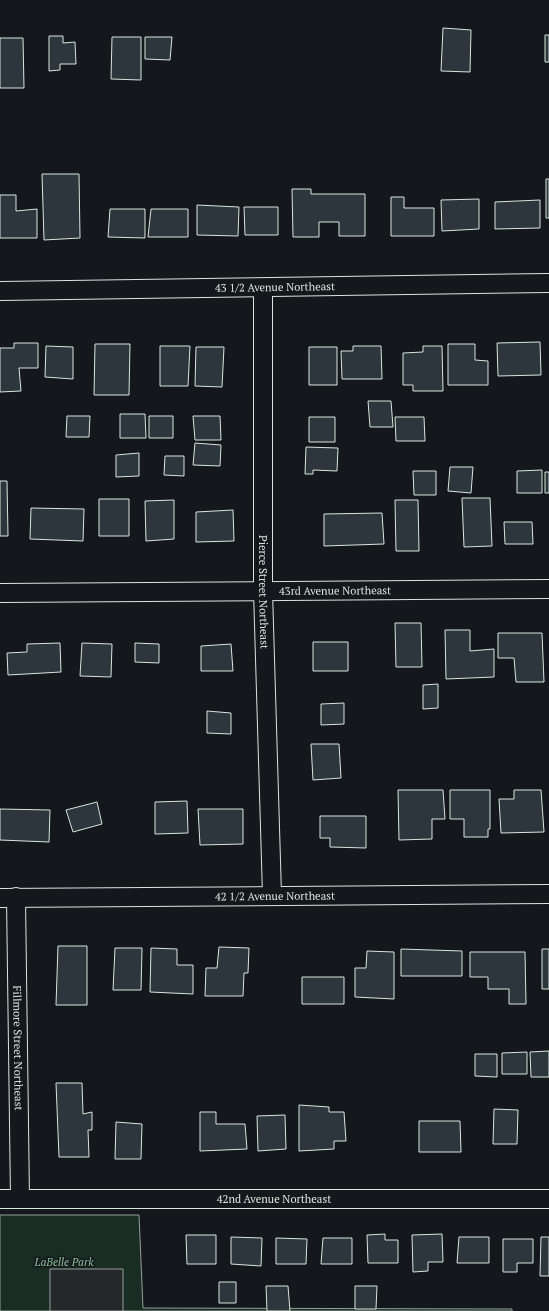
<svg xmlns="http://www.w3.org/2000/svg" width="549" height="1311" font-family="'PT Serif',serif">
<style>
.green{fill:#1a2d24;stroke:#939e99}
.parking{fill:#24282b;stroke:#939e99}
.building{fill:#2c363c;stroke:#d8e6dc}
.lines{fill:none;stroke-linecap:round;stroke-linejoin:round}
.street-casing{stroke:#d8e6dc;stroke-width:20}
.street{stroke:#14181c;stroke-width:18}
.labels{text-anchor:middle;stroke-width:3;stroke-linejoin:round;paint-order:stroke}
.street-label{font-size:11px;fill:#d8e6dc;stroke:#14181c}
.park-label{font-size:11px;font-style:italic;fill:#8ac095;stroke:#14181c}
</style>
<rect width="100%" height="100%" fill="#14181c"/>
<path class="green" d="M 0,1215 L 139,1215 L 143,1308 L 512,1309 L 512,1311 L 0,1311 Z"/>
<path class="parking" d="M 50,1269 L 123,1269 L 123,1311 L 50,1311 Z"/>
<path class="building" d="M 443,28 L 471,30 L 470,72 L 441,71 Z
M 545,35 L 549,35 L 549,62 L 545,62 Z
M 49,36 L 63,36 L 63,43 L 75,42 L 76,64 L 60,64 L 60,70 L 49,71 Z
M 112,37 L 141,37 L 141,80 L 111,79 Z
M 145,37 L 172,37 L 170,60 L 145,59 Z
M 0,38 L 23,38 L 24,88 L 0,88 Z
M 42,174 L 79,174 L 80,238 L 44,240 Z
M 546,179 L 549,179 L 549,218 L 546,218 Z
M 292,189 L 311,189 L 311,194 L 365,194 L 365,236 L 339,236 L 339,222 L 319,222 L 319,237 L 293,237 Z
M 0,195 L 16,195 L 16,211 L 37,209 L 37,238 L 0,238 Z
M 391,197 L 404,197 L 404,208 L 434,208 L 434,236 L 391,236 Z
M 479,199 L 479,229 L 442,231 L 441,200 Z
M 540,200 L 540,228 L 495,229 L 495,202 Z
M 197,205 L 239,207 L 238,236 L 197,235 Z
M 244,207 L 278,207 L 278,235 L 245,235 Z
M 110,209 L 145,209 L 145,238 L 108,237 Z
M 151,209 L 188,209 L 188,237 L 148,237 Z
M 540,342 L 541,375 L 498,376 L 497,343 Z
M 14,343 L 38,343 L 38,368 L 19,368 L 21,391 L 0,392 L 0,348 L 14,348 Z
M 95,344 L 130,344 L 129,395 L 94,395 Z
M 448,344 L 475,344 L 475,360 L 488,361 L 488,385 L 448,385 Z
M 46,346 L 73,347 L 73,379 L 45,377 Z
M 160,346 L 190,346 L 188,386 L 160,386 Z
M 353,346 L 381,346 L 382,379 L 342,379 L 341,351 L 353,351 Z
M 423,346 L 442,346 L 443,391 L 413,391 L 413,385 L 403,385 L 403,353 L 423,352 Z
M 196,347 L 224,347 L 222,387 L 195,386 Z
M 309,347 L 337,347 L 337,385 L 309,385 Z
M 368,401 L 391,401 L 393,427 L 370,427 Z
M 120,414 L 145,414 L 146,438 L 120,438 Z
M 67,416 L 90,416 L 89,437 L 66,437 Z
M 149,416 L 173,416 L 173,438 L 149,438 Z
M 193,416 L 220,416 L 221,440 L 195,440 Z
M 309,417 L 335,417 L 335,442 L 309,442 Z
M 395,417 L 424,417 L 425,441 L 396,441 Z
M 195,443 L 221,445 L 220,466 L 193,465 Z
M 306,447 L 338,448 L 337,471 L 313,470 L 313,474 L 305,474 Z
M 139,453 L 139,476 L 116,477 L 116,455 Z
M 165,456 L 184,456 L 184,476 L 164,475 Z
M 450,467 L 473,467 L 471,493 L 448,491 Z
M 542,470 L 542,493 L 517,493 L 517,471 Z
M 413,471 L 436,471 L 436,495 L 414,495 Z
M 545,472 L 549,472 L 549,493 L 545,493 Z
M 0,481 L 7,481 L 8,536 L 0,536 Z
M 462,498 L 490,498 L 492,546 L 464,547 Z
M 99,499 L 129,499 L 129,536 L 99,536 Z
M 174,500 L 174,539 L 146,541 L 145,501 Z
M 395,500 L 418,500 L 419,551 L 396,551 Z
M 31,508 L 84,509 L 83,541 L 30,539 Z
M 233,510 L 234,541 L 196,542 L 196,512 Z
M 382,513 L 384,544 L 324,546 L 324,514 Z
M 504,522 L 532,522 L 533,544 L 505,544 Z
M 395,623 L 421,623 L 422,667 L 396,667 Z
M 445,630 L 470,630 L 470,651 L 494,649 L 494,677 L 446,679 Z
M 498,633 L 542,633 L 544,682 L 516,682 L 514,658 L 498,658 Z
M 313,642 L 348,642 L 348,671 L 313,671 Z
M 60,643 L 61,672 L 8,675 L 7,653 L 27,652 L 27,644 Z
M 82,643 L 112,644 L 111,677 L 80,676 Z
M 135,643 L 159,644 L 159,663 L 135,662 Z
M 231,644 L 233,671 L 201,671 L 201,646 Z
M 438,684 L 438,708 L 423,709 L 423,685 Z
M 344,703 L 344,724 L 321,725 L 321,704 Z
M 207,711 L 231,713 L 231,734 L 207,733 Z
M 311,744 L 339,744 L 341,778 L 313,780 Z
M 398,790 L 443,790 L 445,819 L 432,819 L 432,839 L 399,840 Z
M 450,790 L 490,790 L 490,829 L 488,829 L 488,837 L 464,837 L 464,819 L 450,819 Z
M 514,790 L 541,790 L 544,832 L 501,833 L 499,799 L 514,799 Z
M 187,801 L 188,833 L 155,834 L 155,802 Z
M 97,802 L 102,824 L 73,832 L 66,810 Z
M 0,809 L 50,810 L 49,842 L 0,840 Z
M 198,809 L 243,809 L 243,844 L 200,845 Z
M 320,816 L 366,816 L 366,848 L 330,847 L 330,838 L 320,838 Z
M 58,946 L 87,946 L 87,1005 L 56,1005 Z
M 219,947 L 249,948 L 248,973 L 244,973 L 243,996 L 205,996 L 206,968 L 217,968 Z
M 115,948 L 142,948 L 141,990 L 113,990 Z
M 151,948 L 177,949 L 177,965 L 193,965 L 193,994 L 150,992 Z
M 401,949 L 462,951 L 462,976 L 401,976 Z
M 542,949 L 549,949 L 549,989 L 542,989 Z
M 367,951 L 394,952 L 394,999 L 355,997 L 355,968 L 366,968 Z
M 470,952 L 525,952 L 526,1004 L 509,1004 L 509,989 L 488,989 L 488,977 L 470,977 Z
M 302,977 L 344,977 L 344,1004 L 302,1004 Z
M 549,1051 L 549,1077 L 531,1077 L 530,1052 Z
M 527,1052 L 527,1074 L 502,1074 L 502,1053 Z
M 475,1054 L 497,1054 L 497,1077 L 475,1076 Z
M 56,1083 L 82,1083 L 83,1114 L 92,1112 L 92,1130 L 88,1130 L 89,1157 L 59,1157 Z
M 299,1105 L 329,1107 L 329,1112 L 344,1112 L 346,1141 L 334,1141 L 334,1149 L 299,1151 Z
M 494,1109 L 518,1110 L 517,1144 L 493,1144 Z
M 200,1112 L 216,1112 L 216,1124 L 245,1124 L 247,1149 L 200,1151 Z
M 285,1115 L 286,1149 L 258,1151 L 257,1116 Z
M 419,1121 L 460,1121 L 461,1152 L 419,1152 Z
M 116,1122 L 142,1124 L 141,1159 L 115,1159 Z
M 385,1234 L 385,1240 L 398,1240 L 398,1263 L 368,1263 L 367,1235 Z
M 442,1234 L 443,1262 L 428,1262 L 428,1271 L 413,1272 L 412,1235 Z
M 186,1235 L 216,1235 L 216,1264 L 187,1264 Z
M 231,1237 L 262,1238 L 261,1266 L 231,1264 Z
M 459,1237 L 489,1237 L 489,1263 L 457,1263 Z
M 541,1237 L 549,1237 L 549,1276 L 540,1276 Z
M 276,1238 L 307,1239 L 306,1264 L 276,1264 Z
M 323,1238 L 352,1238 L 352,1264 L 321,1264 Z
M 503,1239 L 533,1239 L 533,1263 L 517,1263 L 517,1272 L 503,1272 Z
M 219,1282 L 236,1282 L 236,1303 L 219,1303 Z
M 266,1286 L 288,1286 L 290,1311 L 267,1311 Z
M 355,1286 L 377,1286 L 376,1309 L 355,1309 Z"/>
<g class="lines">
<g class="street-casing">
<g id="street">
<path id="s1" d="M 263,288 L 263,591 L 272,895"/>
<path id="s2" d="M 0,291 L 549,283"/>
<path id="s3" d="M 0,593 L 549,589"/>
<path id="s4" d="M 16,897 L 20,1199"/>
<path id="s5" d="M 0,898 L 549,894"/>
<path id="s6" d="M 0,1199 L 549,1199"/>
</g>
</g>
<use href="#street" class="street"/>
</g>
<g class="labels">
<g class="street-label">
<text dy="4" stroke="none"><textPath href="#s2" startOffset="275">43 1/2 Avenue Northeast</textPath></text>
<text dy="4" stroke="none"><textPath href="#s3" startOffset="335">43rd Avenue Northeast</textPath></text>
<text dy="4" stroke="none"><textPath href="#s1" startOffset="304">Pierce Street Northeast</textPath></text>
<text dy="4" stroke="none"><textPath href="#s5" startOffset="275">42 1/2 Avenue Northeast</textPath></text>
<text dy="4" stroke="none"><textPath href="#s4" startOffset="151">Fillmore Street Northeast</textPath></text>
<text dy="4" stroke="none"><textPath href="#s6" startOffset="274">42nd Avenue Northeast</textPath></text>
</g>
<g class="park-label">
<text x="64" y="1266">LaBelle Park</text>
</g>
</g>
</svg>
